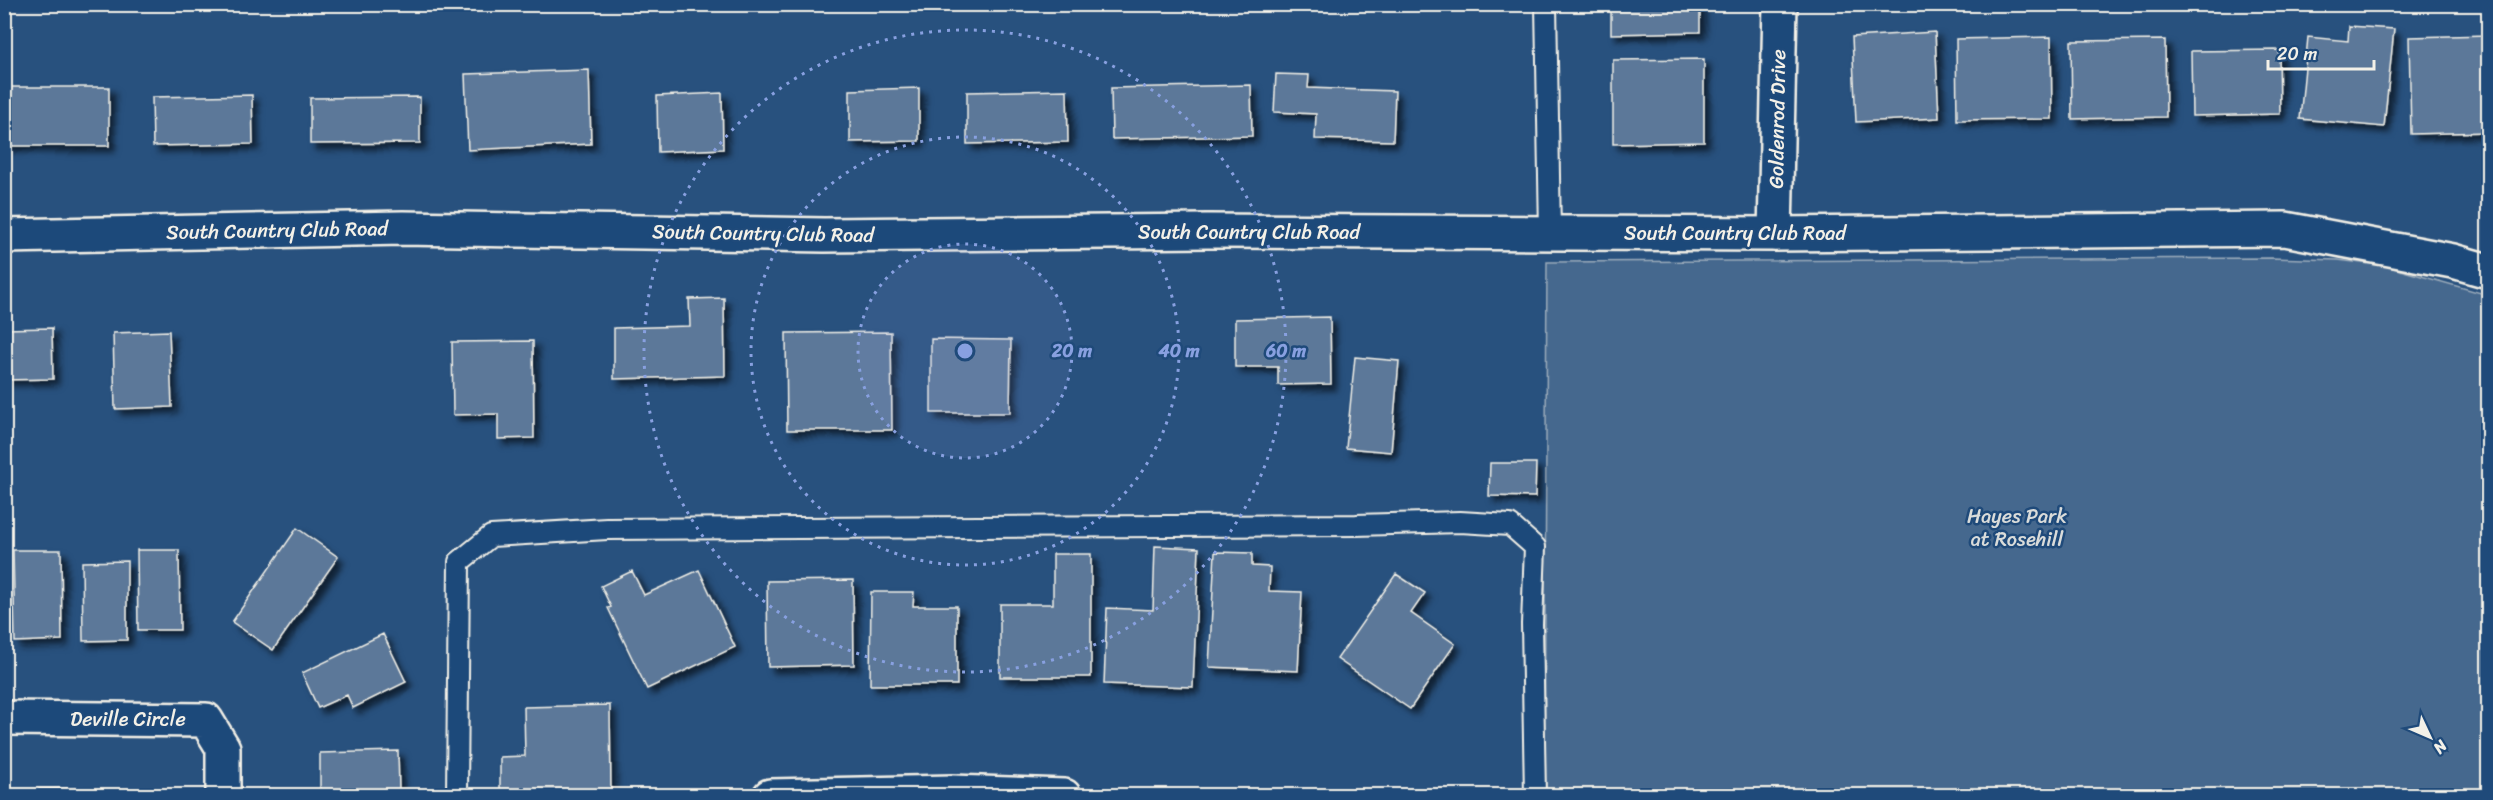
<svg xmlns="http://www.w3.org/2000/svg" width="2493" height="800" font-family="Sriracha,sans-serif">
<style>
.green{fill:#45688e;stroke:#9cacbb;stroke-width:1.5}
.building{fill:#5b7899;stroke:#f4f1e8;stroke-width:1.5;filter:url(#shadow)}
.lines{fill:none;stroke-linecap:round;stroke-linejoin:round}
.lane-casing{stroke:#f4f1e8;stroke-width:24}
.street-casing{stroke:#f4f1e8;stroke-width:38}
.secondary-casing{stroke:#f4f1e8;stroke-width:38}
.lane{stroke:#1f4a7a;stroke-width:20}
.street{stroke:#1f4a7a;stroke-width:33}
.secondary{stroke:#1f4a7a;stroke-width:33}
.ring{fill:none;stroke:#88a0e0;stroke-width:3;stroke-dasharray:3 6}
.labels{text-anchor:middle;stroke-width:5;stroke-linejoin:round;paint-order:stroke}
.street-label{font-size:20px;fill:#f4f1e8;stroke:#1f4a7a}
.park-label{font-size:20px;fill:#dadcda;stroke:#1f4a7a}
.centre{fill:#88a0e0;stroke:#1f4a7a;stroke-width:3}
.ring-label{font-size:18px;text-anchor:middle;font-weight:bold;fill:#88a0e0;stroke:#1f4a7a;stroke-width:5;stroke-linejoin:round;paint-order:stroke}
</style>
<defs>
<filter id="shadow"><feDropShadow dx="5.5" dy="5.5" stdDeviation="3" flood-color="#0009"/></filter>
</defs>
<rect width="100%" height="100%" fill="#28517e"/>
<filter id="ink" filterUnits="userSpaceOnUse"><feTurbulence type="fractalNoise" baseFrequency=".0167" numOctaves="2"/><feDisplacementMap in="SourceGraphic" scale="12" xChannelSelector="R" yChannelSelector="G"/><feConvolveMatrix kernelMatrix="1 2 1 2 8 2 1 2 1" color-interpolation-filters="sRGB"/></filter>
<g filter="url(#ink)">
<path class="green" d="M 2271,258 L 2338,260 L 2386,266 L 2488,295 L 2488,795 L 1544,796 L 1547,262 Z"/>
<path class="building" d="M 1611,4 L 1700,4 L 1700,32 L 1611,34 Z
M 2349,26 L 2394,29 L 2384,127 L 2300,119 L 2308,37 L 2348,41 Z
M 1935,32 L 1939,118 L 1856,122 L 1852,37 Z
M 2488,35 L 2488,132 L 2411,134 L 2409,37 Z
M 2051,37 L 2052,119 L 1957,120 L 1956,39 Z
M 2165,40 L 2166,117 L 2072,119 L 2071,41 Z
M 2279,50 L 2280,114 L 2192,116 L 2191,51 Z
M 1704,59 L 1704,142 L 1613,144 L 1613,60 Z
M 589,70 L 591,144 L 468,150 L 465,74 Z
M 1276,74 L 1309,75 L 1308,88 L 1395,91 L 1393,141 L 1315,139 L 1316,114 L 1274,112 Z
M 1251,85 L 1252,136 L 1112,139 L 1111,88 Z
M 4,87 L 109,87 L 109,146 L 4,146 Z
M 919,88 L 919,141 L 850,142 L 850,90 Z
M 1067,90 L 1068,142 L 967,144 L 967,92 Z
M 722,93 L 723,149 L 658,152 L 657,96 Z
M 252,95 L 253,144 L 153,146 L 152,97 Z
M 420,97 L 420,143 L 310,144 L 310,98 Z
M 724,298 L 725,376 L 614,379 L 614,328 L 690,326 L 689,299 Z
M 1330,317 L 1331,384 L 1278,385 L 1278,367 L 1235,367 L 1235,319 Z
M 52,328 L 53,379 L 4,380 L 4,329 Z
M 169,331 L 172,407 L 115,409 L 113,333 Z
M 891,332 L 892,430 L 787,430 L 786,333 Z
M 931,339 L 1011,340 L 1010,413 L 931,413 Z
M 533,341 L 534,438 L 498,439 L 498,414 L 453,415 L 452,342 Z
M 1355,357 L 1399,361 L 1391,452 L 1346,448 Z
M 1490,463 L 1536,463 L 1535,497 L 1489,496 Z
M 297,528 L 338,557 L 273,650 L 232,622 Z
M 1155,546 L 1199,548 L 1193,687 L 1104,684 L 1107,608 L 1153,610 Z
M 13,550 L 61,550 L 62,640 L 15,642 Z
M 137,550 L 179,550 L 180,630 L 138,630 Z
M 1215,552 L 1252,553 L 1252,566 L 1270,567 L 1269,591 L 1302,592 L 1298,671 L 1209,667 Z
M 1053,554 L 1091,554 L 1091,677 L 1000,677 L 1000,604 L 1053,604 Z
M 127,561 L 127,640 L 83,641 L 82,562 Z
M 699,570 L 735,647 L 647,689 L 608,608 L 611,607 L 601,586 L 632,571 L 644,595 Z
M 1396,574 L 1425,593 L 1411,613 L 1455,644 L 1410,709 L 1337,659 Z
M 853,580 L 854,665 L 768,667 L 767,581 Z
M 871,592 L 914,592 L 913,606 L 957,606 L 957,685 L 870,685 Z
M 383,634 L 406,682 L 353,708 L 347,695 L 318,708 L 302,673 Z
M 610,705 L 611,794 L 500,796 L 500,757 L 525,756 L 524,707 Z
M 398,751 L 399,790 L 320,792 L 320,753 Z
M 91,788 L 92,796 L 39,796 L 39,789 Z
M 4,790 L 27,790 L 28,796 L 4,796 Z
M 104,790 L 158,790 L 158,796 L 104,796 Z"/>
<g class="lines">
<g class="lane-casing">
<path id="lane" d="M 1546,4 L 1550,233
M 457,796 L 459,562 L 491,536 L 607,529 L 1356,525 L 1460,522 L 1510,525 L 1535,547 L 1532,624 L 1535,796"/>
</g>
<g class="street-casing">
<path id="street" d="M 1775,234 L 1780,4
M 4,718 L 206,720 L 223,748 L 223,796
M 770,796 L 952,792 L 1064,796"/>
</g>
<g class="secondary-casing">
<path id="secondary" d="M 4,236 L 403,228 L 824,235 L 1208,231 L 1775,234 L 2285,229 L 2453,261 L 2488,271"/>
</g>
<use href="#lane" class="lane"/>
<use href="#street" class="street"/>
<use href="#secondary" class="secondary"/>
</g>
</g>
<circle cx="965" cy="351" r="107" fill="#88a0e0" fill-opacity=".12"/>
<g class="ring">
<circle cx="965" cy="351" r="107"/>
<circle cx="965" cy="351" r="214"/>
<circle cx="965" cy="351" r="321"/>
</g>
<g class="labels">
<g class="street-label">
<text transform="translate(1777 119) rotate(-89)" y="7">Goldenrod Drive</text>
<text transform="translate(277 230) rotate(-1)" y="7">South Country Club Road</text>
<text x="1249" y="239">South Country Club Road</text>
<text transform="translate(763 233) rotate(1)" y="7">South Country Club Road</text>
<text x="1735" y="240">South Country Club Road</text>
<text x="128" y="726">Deville Circle</text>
</g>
<g class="park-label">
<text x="2017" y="523">Hayes Park<tspan x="2017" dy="23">at Rosehill</tspan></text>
</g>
</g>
<circle cx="965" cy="351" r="9" class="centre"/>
<g class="ring-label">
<text x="1072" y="357">20 m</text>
<text x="1179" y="357">40 m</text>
<text x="1286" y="357">60 m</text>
</g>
<rect width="2493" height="800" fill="none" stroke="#1f4a7a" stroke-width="24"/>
<rect x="12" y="12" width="2469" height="776" fill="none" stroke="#f4f1e8" stroke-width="2" filter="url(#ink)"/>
<g transform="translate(2430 737) rotate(134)" stroke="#1f4a7a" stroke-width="4.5" paint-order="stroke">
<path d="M0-4.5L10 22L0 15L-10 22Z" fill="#f4f1e8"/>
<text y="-9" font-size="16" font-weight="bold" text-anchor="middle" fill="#f4f1e8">N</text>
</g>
<path d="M2268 60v9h106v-9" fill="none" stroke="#f4f1e8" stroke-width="3"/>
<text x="2277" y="60" font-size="18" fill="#f4f1e8" stroke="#1f4a7a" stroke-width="4.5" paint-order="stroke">20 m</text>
</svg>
